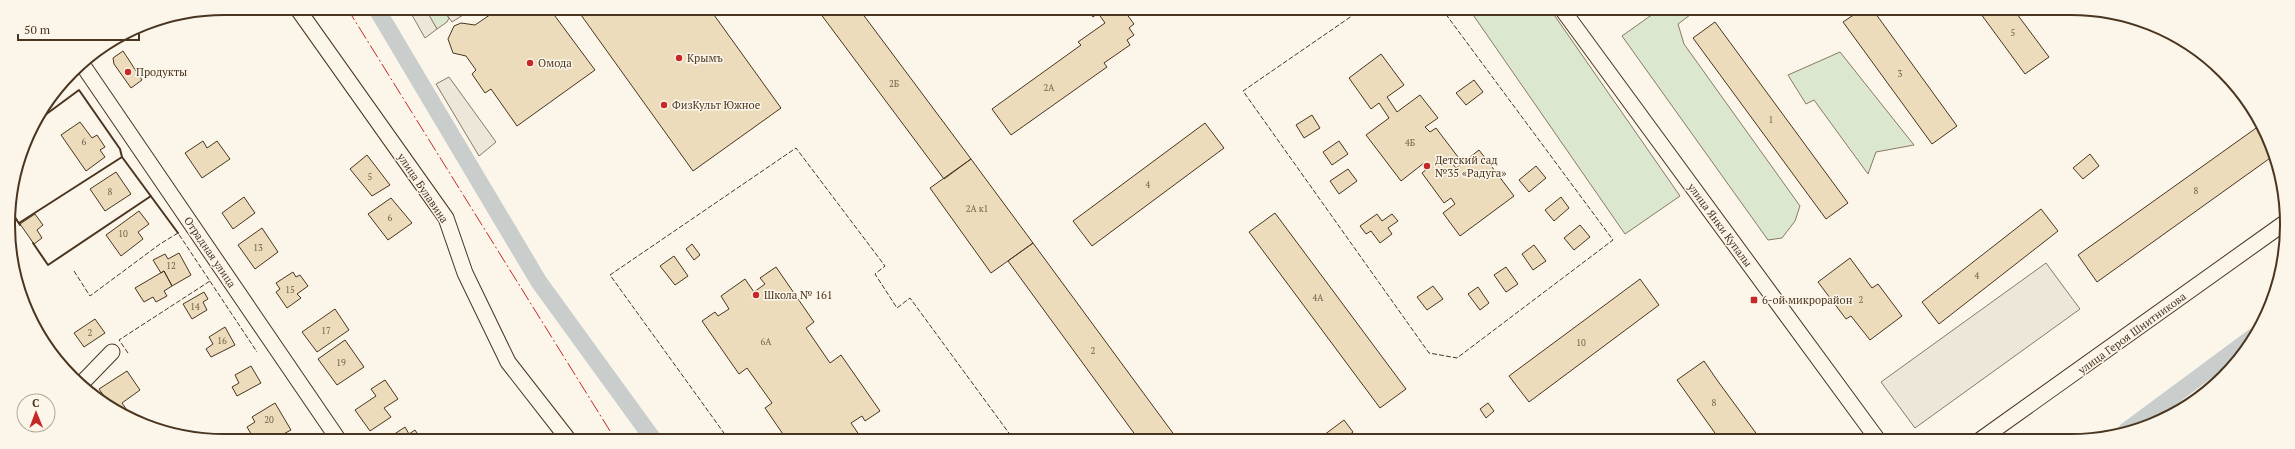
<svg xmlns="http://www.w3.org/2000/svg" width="2295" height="449" font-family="'PT Serif',serif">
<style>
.green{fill:#dce7d0;stroke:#887966}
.parking{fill:#ede7d9;stroke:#887966}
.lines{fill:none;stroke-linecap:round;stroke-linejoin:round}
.canal{stroke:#c9cecd;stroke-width:17}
.building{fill:#ecdcbc;stroke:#4a3520}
.minor-casing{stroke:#4a3520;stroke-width:17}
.minor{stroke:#fbf6e9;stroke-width:15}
.fence{stroke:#4a3520;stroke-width:1;stroke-dasharray:5 2;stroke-linecap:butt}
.wall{stroke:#4a3520;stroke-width:2}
.power{stroke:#c62828;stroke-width:1;stroke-dasharray:14 3 2 3;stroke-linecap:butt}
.poi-dot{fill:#c62828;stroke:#fbf6e9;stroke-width:1.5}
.labels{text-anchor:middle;stroke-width:3;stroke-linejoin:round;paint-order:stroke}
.number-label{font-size:9px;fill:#725f47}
.poi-label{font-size:11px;fill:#4a3520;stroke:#fbf6e9;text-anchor:start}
.street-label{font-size:11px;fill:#4a3520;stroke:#fbf6e9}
.rim{fill:none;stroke:#4a3520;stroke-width:2}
</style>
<rect width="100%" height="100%" fill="#fbf6e9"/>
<path class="green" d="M 424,8 L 442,8 L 449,18 L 447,22 L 437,29 Z
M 1469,9 L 1550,9 L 1680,196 L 1625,234 Z
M 1660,9 L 1698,9 L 1678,24 L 1684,44 L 1800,206 L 1795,221 L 1782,238 L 1768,240 L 1622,36 Z
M 1840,52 L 1914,145 L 1876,152 L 1868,174 L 1814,100 L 1806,104 L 1788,75 Z"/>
<path class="parking" d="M 408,8 L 425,8 L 437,29 L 425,38 Z
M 442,8 L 474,8 L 452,22 Z
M 449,77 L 496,142 L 479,156 L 436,84 Z
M 2046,263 L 2080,309 L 1915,428 L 1881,382 Z"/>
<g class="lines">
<path class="canal" d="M 376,8 L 539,282 L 653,439
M 2126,431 L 2253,337"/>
</g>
<path class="building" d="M 500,8 L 549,8 L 595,70 L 517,126 L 491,89 L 485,93 L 472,74 L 476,70 L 466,56 L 453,53 L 448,39 L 454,26 L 461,23 L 475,25 Z
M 576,8 L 709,8 L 781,108 L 693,171 Z
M 817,9 L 859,9 L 971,159 L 944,179 Z
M 1081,9 L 1123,9 L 1134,24 L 1129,28 L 1134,35 L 1127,40 L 1130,45 L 1104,63 L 1107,67 L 1011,135 L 992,109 L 1081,45 L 1078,42 L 1105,23 L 1098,13 L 1093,17 L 1088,10 L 1084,12 Z
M 1861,10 L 1873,10 L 1957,126 L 1932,144 L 1843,22 Z
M 1978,10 L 2014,10 L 2049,57 L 2025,74 Z
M 1715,22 L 1848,203 L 1826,219 L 1693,38 Z
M 123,51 L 142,80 L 131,88 L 114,64 L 113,58 Z
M 1381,54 L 1404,85 L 1387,97 L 1397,112 L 1420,95 L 1438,118 L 1425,127 L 1430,132 L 1436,128 L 1458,157 L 1451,162 L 1456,168 L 1479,150 L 1514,196 L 1460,236 L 1443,213 L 1455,204 L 1451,198 L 1444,203 L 1422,173 L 1428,168 L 1424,163 L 1401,181 L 1366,135 L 1389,118 L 1379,103 L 1371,109 L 1349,78 Z
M 1474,80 L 1483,92 L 1466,105 L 1456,93 Z
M 1312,115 L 1320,128 L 1304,138 L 1296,125 Z
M 80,122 L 92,138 L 97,135 L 105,147 L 100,150 L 105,157 L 86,171 L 61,135 Z
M 1205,123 L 1224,148 L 1092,246 L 1073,221 Z
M 2259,126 L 2273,156 L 2097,282 L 2078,255 Z
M 203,141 L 207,148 L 217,141 L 230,159 L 202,178 L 185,153 Z
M 1339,141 L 1348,154 L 1332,165 L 1323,152 Z
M 2090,154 L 2099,166 L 2083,179 L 2073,168 Z
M 367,155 L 390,185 L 372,196 L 350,169 Z
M 971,159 L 1033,243 L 991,273 L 930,188 Z
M 1536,166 L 1546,178 L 1529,192 L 1519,180 Z
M 1348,169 L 1357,181 L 1339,194 L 1330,181 Z
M 116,172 L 131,194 L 105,211 L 90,189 Z
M 244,197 L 255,213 L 233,229 L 222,213 Z
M 1561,197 L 1569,208 L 1554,221 L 1545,210 Z
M 391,198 L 412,223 L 388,240 L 368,214 Z
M 2041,209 L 2058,231 L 1939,324 L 1922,302 Z
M 139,211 L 149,224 L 138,232 L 143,239 L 121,256 L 106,235 Z
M 1275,213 L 1406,389 L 1380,408 L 1249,232 Z
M 35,214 L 43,225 L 37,230 L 42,238 L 34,244 L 20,224 Z
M 1377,214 L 1382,221 L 1392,214 L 1398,221 L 1388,228 L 1392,234 L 1380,243 L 1371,231 L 1366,234 L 1360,226 Z
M 1580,225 L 1590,237 L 1574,250 L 1564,238 Z
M 262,228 L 278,252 L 255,269 L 238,245 Z
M 1033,243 L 1178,440 L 1139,440 L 1008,261 Z
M 692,244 L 700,255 L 694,260 L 686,249 Z
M 1534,245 L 1546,261 L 1533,270 L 1522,254 Z
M 179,253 L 191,275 L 172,286 L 164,271 L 161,273 L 153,260 L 165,254 L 168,259 Z
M 674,256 L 688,276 L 675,285 L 660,266 Z
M 1850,258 L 1872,288 L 1878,284 L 1902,316 L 1870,340 L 1851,316 L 1846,319 L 1818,282 Z
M 776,267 L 814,322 L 806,328 L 830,363 L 841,355 L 880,411 L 865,421 L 862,416 L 851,423 L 860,436 L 854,440 L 787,440 L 765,408 L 772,403 L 747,368 L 739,374 L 702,321 L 715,312 L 718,316 L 729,309 L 721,296 L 745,279 L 754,292 L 765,284 L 760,278 Z
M 1506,267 L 1518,284 L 1506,292 L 1494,275 Z
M 164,271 L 172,286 L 164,291 L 167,296 L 156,302 L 153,297 L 144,302 L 135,288 Z
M 293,272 L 296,277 L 300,275 L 308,286 L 297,294 L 301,298 L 287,308 L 276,292 L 280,289 L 276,283 Z
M 1640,279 L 1659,305 L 1529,402 L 1509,376 Z
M 1433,286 L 1443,299 L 1427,310 L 1417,297 Z
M 1478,287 L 1489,303 L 1480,310 L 1468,294 Z
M 204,292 L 208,299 L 203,302 L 207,310 L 192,319 L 183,304 Z
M 335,309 L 349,330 L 317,352 L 302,332 Z
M 95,319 L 105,333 L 84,347 L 74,333 Z
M 225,327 L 235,345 L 211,357 L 206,349 L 213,344 L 209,337 Z
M 345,340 L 364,367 L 337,385 L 318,359 Z
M 1704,361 L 1717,380 L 1761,440 L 1720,440 L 1677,380 Z
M 251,366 L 261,383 L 237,396 L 232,387 L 239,383 L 235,375 Z
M 127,371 L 140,390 L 122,403 L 129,413 L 125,416 L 109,403 L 99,389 Z
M 385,380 L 398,399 L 384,408 L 391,417 L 370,431 L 355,410 L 376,396 L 371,389 Z
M 275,403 L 291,430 L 274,439 L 254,439 L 247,427 L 255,422 L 252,417 Z
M 1488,403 L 1494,411 L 1486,418 L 1480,409 Z
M 1344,420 L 1353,432 L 1343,440 L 1328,440 L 1324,435 Z
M 405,427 L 409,434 L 415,430 L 421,439 L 387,439 Z"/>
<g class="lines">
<g class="minor-casing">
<path id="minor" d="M 297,8 L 446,218 L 465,273 L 508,362 L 568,439
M 1562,9 L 1878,440
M 82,64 L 338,439
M 82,383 L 112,352
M 1980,440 L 2283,224"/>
</g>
<use href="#minor" class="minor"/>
<path class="fence" d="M 1362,9 L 1243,91 L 1429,353 L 1457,358 L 1613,240 L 1442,9
M 74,271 L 90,296 L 160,244 L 178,233 L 257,352
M 128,353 L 119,340 L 210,281
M 729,440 L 610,275 L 796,148 L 885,266 L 875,274 L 897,308 L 910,298 L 1014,440"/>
<path class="wall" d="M 41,118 L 79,90 L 120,149 L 122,157 L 178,233
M 9,208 L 20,225
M 19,223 L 122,157
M 33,243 L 48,265 L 151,196"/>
<path class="power" d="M 347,8 L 615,439"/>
</g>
<g class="poi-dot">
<circle cx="679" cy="58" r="4"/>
<circle cx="530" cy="63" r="4"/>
<circle cx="128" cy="72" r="4"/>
<circle cx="664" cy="105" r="4"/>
<circle cx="1427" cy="166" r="4"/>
<circle cx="756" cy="295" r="4"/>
<rect x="1750" y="296" width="8" height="8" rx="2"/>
</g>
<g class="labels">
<g class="number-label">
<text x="2013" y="36">5</text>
<text x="1900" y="77">3</text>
<text x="894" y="87">2Б</text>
<text x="1049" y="91">2А</text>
<text x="1771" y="123">1</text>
<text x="84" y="145">6</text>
<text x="1410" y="146">4Б</text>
<text x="370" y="180">5</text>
<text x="1148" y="188">4</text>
<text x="2196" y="194">8</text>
<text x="110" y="195">8</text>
<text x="977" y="212">2А к1</text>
<text x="390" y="221">6</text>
<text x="123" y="237">10</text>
<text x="258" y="251">13</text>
<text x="171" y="269">12</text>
<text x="1977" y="279">4</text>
<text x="290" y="293">15</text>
<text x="1318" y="301">4А</text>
<text x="1861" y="303">2</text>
<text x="195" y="310">14</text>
<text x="326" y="334">17</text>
<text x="90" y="336">2</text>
<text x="222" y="344">16</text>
<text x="766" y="345">6А</text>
<text x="1581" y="346">10</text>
<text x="1093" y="354">2</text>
<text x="341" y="366">19</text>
<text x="1714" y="406">8</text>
<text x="269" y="423">20</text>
</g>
<g class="poi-label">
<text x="687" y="62">Крымъ</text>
<text x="538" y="67">Омода</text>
<text x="136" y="76">Продукты</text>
<text x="672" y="109">ФизКульт Южное</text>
<text x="1435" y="164">Детский сад<tspan x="1435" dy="13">№35 «Радуга»</tspan></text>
<text x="764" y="299">Школа № 161</text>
<text x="1762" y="304">6-ой микрорайон</text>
</g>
<g class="street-label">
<text transform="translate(423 188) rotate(56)" y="4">улица Булавина</text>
<text transform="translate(1720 225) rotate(54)" y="4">улица Янки Купалы</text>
<text transform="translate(210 252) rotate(56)" y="4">Отрадная улица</text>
<text transform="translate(2132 333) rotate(-36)" y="4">улица Героя Шнитникова</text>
</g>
</g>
<path d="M0 0H2295V449H0ZM224 15H2071A209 209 0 0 1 2280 224V225A209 209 0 0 1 2071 434H224A209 209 0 0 1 15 225V224A209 209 0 0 1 224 15Z" fill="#fbf6e9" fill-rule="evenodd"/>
<path class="rim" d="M224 15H2071A209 209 0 0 1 2280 224V225A209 209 0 0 1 2071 434H224A209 209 0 0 1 15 225V224A209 209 0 0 1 224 15Z"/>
<g transform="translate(36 413) rotate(359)"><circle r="19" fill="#fbf6e9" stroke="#b4a999"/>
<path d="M0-3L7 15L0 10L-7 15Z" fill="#c62828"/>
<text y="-6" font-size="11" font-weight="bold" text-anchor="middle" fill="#4a3520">С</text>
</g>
<path d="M18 34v6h121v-6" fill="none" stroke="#4a3520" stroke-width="2"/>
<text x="24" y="34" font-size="12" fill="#4a3520" stroke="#fbf6e9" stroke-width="3" paint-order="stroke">50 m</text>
</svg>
